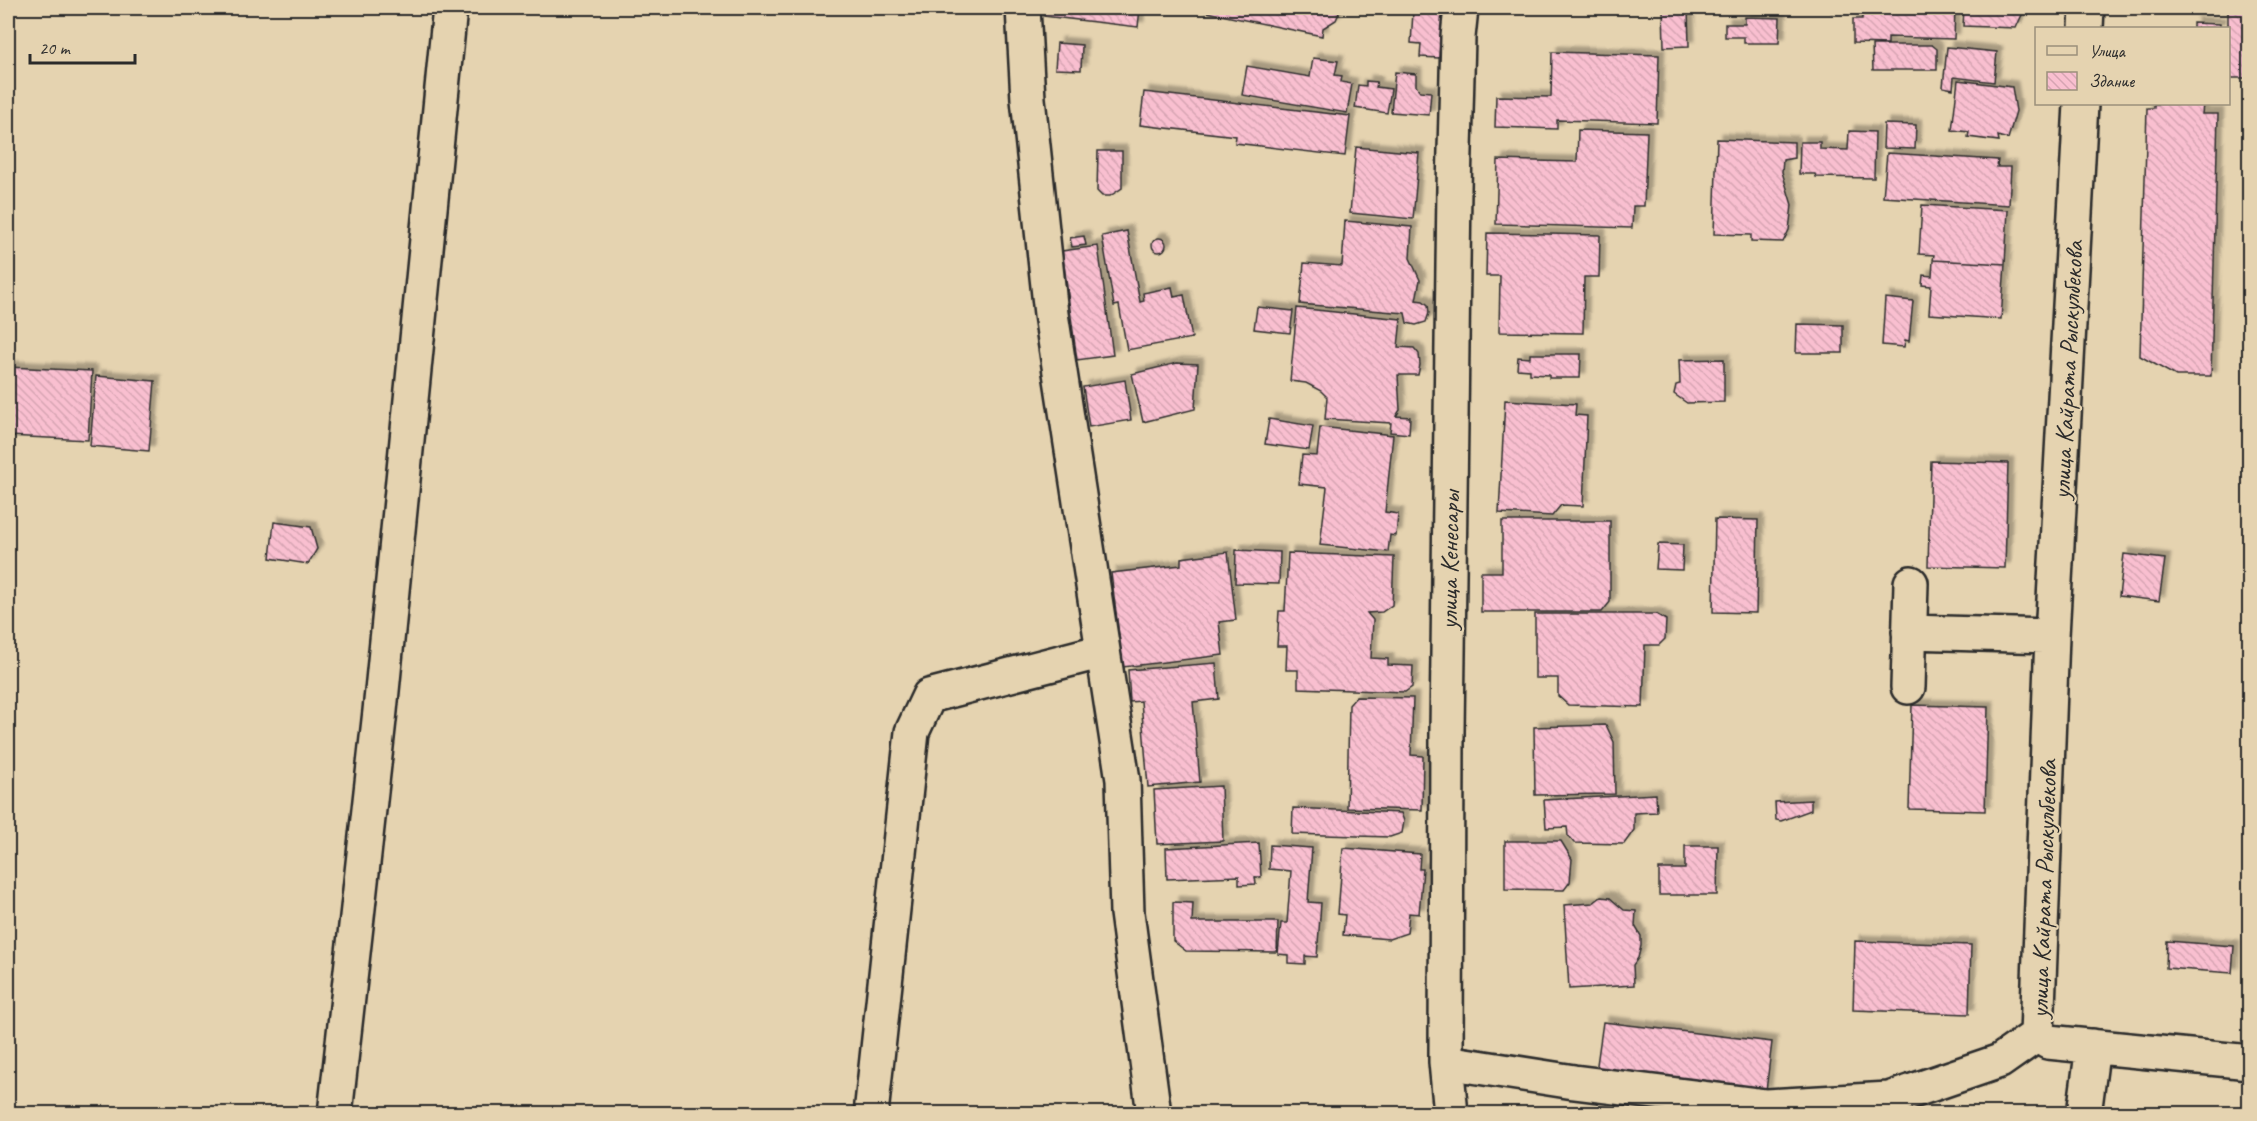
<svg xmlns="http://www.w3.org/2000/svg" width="2257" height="1121" font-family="Caveat,sans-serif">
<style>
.building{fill:url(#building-back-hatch);stroke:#2b2b2b;stroke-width:1.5;filter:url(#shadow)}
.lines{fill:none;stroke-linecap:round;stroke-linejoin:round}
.minor-casing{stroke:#2b2b2b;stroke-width:38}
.minor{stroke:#e5d3b0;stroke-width:33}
.labels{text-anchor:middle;stroke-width:4.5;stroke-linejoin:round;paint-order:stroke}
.street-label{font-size:26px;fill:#2b2b2b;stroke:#e5d3b0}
</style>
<defs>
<pattern id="building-back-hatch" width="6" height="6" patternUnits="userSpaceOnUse" patternTransform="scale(1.5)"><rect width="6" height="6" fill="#f9bfd0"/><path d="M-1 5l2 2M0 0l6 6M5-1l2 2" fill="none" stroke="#d6a4b3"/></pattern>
<filter id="shadow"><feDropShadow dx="5.5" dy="-5.5" stdDeviation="1.5" flood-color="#0004"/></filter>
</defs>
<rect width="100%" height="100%" fill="#e5d3b0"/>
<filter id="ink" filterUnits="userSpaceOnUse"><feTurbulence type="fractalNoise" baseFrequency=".0167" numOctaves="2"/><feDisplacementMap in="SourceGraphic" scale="12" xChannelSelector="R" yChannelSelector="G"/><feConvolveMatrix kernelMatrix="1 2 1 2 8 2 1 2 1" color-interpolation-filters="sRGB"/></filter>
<g filter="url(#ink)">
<path class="building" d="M 1045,8 L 1140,8 L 1138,27 L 1044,16 Z
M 1187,8 L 1335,8 L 1339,13 L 1336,20 L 1323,28 L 1322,36 Z
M 1663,8 L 1688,8 L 1689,46 L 1664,47 Z
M 1817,8 L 1839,8 L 1832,12 Z
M 1862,8 L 1955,8 L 1954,39 L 1888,37 L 1888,44 L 1853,43 L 1853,19 L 1862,19 Z
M 1964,8 L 2025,8 L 2016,28 L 1963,26 Z
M 2228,8 L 2250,8 L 2250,78 L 2228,78 Z
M 1413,12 L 1442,14 L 1439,58 L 1420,57 L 1421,44 L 1411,43 Z
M 1745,17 L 1780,18 L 1779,43 L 1744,43 L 1744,37 L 1725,37 L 1725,24 L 1745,24 Z
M 2193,23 L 2220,24 L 2220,28 L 2193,28 Z
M 1057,43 L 1082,45 L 1081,70 L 1055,69 Z
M 1872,45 L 1932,45 L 1937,49 L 1937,70 L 1873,70 Z
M 1947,47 L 1997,52 L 1994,82 L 1954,77 L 1953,89 L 1943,87 Z
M 1552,52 L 1659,55 L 1657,123 L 1557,120 L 1557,129 L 1495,127 L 1496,96 L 1551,97 Z
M 1313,58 L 1338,61 L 1335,75 L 1342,76 L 1341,82 L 1352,84 L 1347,113 L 1242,95 L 1247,66 L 1310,77 Z
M 1395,72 L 1416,74 L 1416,86 L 1420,91 L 1431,92 L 1429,115 L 1391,112 Z
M 1958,80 L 2012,87 L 2016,111 L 2008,139 L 1998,136 L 1999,141 L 1968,137 L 1969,132 L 1952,130 Z
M 1366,81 L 1377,82 L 1376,87 L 1391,89 L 1387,113 L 1355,108 L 1358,85 L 1366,86 Z
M 1144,92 L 1350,116 L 1345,156 L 1235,143 L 1236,136 L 1140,125 Z
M 2154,104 L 2203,104 L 2202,114 L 2218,114 L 2211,376 L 2176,376 L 2140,356 L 2147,108 L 2154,108 Z
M 1884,124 L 1916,125 L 1915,149 L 1883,148 Z
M 1578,130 L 1647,132 L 1644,206 L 1633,206 L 1632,228 L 1496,224 L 1498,160 L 1577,162 Z
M 1849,131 L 1875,132 L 1874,178 L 1816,177 L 1815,174 L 1799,174 L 1800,142 L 1820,142 L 1820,149 L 1848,150 Z
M 1717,139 L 1794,142 L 1794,158 L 1783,160 L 1782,172 L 1792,205 L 1789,230 L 1783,242 L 1751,241 L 1751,235 L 1714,234 Z
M 1356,147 L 1419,153 L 1413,219 L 1350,213 Z
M 1098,151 L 1122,151 L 1122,188 L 1110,196 L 1102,196 L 1097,191 Z
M 1887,153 L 1998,160 L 1997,167 L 2011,167 L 2009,205 L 1883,197 Z
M 1922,205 L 2008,210 L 2005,264 L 1933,260 L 1934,255 L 1919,254 Z
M 1345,221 L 1412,227 L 1410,258 L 1420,280 L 1416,300 L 1423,301 L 1428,305 L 1429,313 L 1426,322 L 1416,325 L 1407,323 L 1405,313 L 1300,304 L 1304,263 L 1342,266 Z
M 1127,231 L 1140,302 L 1144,301 L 1143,293 L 1172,287 L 1174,297 L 1184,295 L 1192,338 L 1127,350 L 1119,305 L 1114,306 L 1102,236 Z
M 1487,233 L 1600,235 L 1599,277 L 1584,277 L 1583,333 L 1499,332 L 1500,276 L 1486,276 Z
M 1084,236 L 1086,245 L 1072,247 L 1070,238 Z
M1152 245a7 7 0 1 1 14 0a7 7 0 1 1-14 0Z
M 1098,246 L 1113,355 L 1077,360 L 1062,251 Z
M 1933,260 L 2005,264 L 2001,319 L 1929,314 L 1931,286 L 1922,285 L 1923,275 L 1932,276 Z
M 1885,298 L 1913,301 L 1909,341 L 1905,340 L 1904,347 L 1882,345 Z
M 1257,307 L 1293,311 L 1290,333 L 1254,329 Z
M 1297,308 L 1401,319 L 1398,347 L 1414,348 L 1419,354 L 1420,365 L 1418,375 L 1398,375 L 1400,410 L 1396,416 L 1410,417 L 1409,434 L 1390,432 L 1391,423 L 1325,419 L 1327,397 L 1321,391 L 1306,383 L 1290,381 Z
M 1797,324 L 1843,325 L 1843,353 L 1796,353 Z
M 1530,354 L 1581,354 L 1580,378 L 1549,378 L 1549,375 L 1530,374 L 1530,370 L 1517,369 L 1518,357 L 1530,358 Z
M 1724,359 L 1724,402 L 1687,403 L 1674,394 L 1676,385 L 1680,384 L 1679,360 Z
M 1177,363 L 1198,364 L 1195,409 L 1143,422 L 1132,374 Z
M 8,367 L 92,371 L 88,440 L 8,436 Z
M 96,376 L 155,381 L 149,451 L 90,446 Z
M 1125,380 L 1131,420 L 1089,427 L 1083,387 Z
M 1505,400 L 1576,404 L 1575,415 L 1587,416 L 1583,506 L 1561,505 L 1552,516 L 1499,513 Z
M 1269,419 L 1313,426 L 1309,450 L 1265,444 Z
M 1320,427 L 1393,435 L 1385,512 L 1398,514 L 1396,536 L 1390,535 L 1388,552 L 1320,545 L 1327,487 L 1299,484 L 1302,455 L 1317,456 Z
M 1931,461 L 2008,463 L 2005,568 L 1928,566 Z
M 1715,519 L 1758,520 L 1756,613 L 1713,612 Z
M 1502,521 L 1610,521 L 1610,602 L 1602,612 L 1481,612 L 1481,572 L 1502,572 Z
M 274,522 L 311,527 L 317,549 L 308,564 L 270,558 Z
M 1658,544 L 1683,545 L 1682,570 L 1656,569 Z
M 1236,550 L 1280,552 L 1279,584 L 1235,583 Z
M 1228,552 L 1236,620 L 1219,622 L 1223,655 L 1123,667 L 1111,573 L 1181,565 L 1181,558 Z
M 1288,553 L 1394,557 L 1392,605 L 1382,612 L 1367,613 L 1373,620 L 1371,658 L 1388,659 L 1388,665 L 1413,666 L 1412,687 L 1405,692 L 1298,688 L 1298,670 L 1286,670 L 1287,646 L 1277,646 L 1279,611 L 1285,611 Z
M 2124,554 L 2165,559 L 2159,601 L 2119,596 Z
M 1535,614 L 1656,614 L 1666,620 L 1665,639 L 1659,645 L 1645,645 L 1643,707 L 1568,705 L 1558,696 L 1558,678 L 1535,678 Z
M 1216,663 L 1219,699 L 1193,702 L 1200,782 L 1148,787 L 1141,701 L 1130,702 L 1128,670 Z
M 1356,697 L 1413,698 L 1411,755 L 1423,756 L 1422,810 L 1347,808 L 1349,705 Z
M 1912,705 L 1988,707 L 1985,811 L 1909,809 Z
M 1606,725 L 1614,742 L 1615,794 L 1535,795 L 1534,727 Z
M 1221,786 L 1223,841 L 1157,844 L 1154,790 Z
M 1656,794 L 1657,812 L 1634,813 L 1634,830 L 1624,844 L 1574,843 L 1568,836 L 1567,827 L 1546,828 L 1544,800 Z
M 1811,800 L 1811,810 L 1781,821 L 1776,820 L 1775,802 Z
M 1293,808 L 1401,813 L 1404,821 L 1402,833 L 1390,837 L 1292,834 Z
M 1505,841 L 1561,841 L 1572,859 L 1570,882 L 1564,890 L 1505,889 Z
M 1259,843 L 1261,877 L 1255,877 L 1256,884 L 1239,885 L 1239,876 L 1167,879 L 1166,848 Z
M 1270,845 L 1312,848 L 1308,902 L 1321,903 L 1317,957 L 1305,956 L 1305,964 L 1288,963 L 1288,955 L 1278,954 L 1281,923 L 1287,923 L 1291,871 L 1269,869 Z
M 1685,846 L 1718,846 L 1717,895 L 1659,895 L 1659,869 L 1685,869 Z
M 1343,848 L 1420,854 L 1419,869 L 1423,869 L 1419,914 L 1409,913 L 1407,933 L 1389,939 L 1343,935 L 1345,915 L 1338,914 Z
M 1601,897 L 1610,898 L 1624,910 L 1636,911 L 1635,926 L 1641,936 L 1641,946 L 1638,958 L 1633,965 L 1634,985 L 1569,989 L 1564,905 L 1593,903 Z
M 1173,902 L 1193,903 L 1192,922 L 1278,922 L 1277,952 L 1186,951 L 1173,941 Z
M 1855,941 L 1971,945 L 1969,1014 L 1853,1010 Z
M 2167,941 L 2234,946 L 2232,973 L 2166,968 Z
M 1603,1022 L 1772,1042 L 1766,1091 L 1610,1078 L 1597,1065 Z"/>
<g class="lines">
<g class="minor-casing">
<path id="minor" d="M 1023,8 L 1028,99 L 1051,314 L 1123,780 L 1127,913 L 1154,1114
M 2086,28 L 2087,8
M 1909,632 L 2052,636
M 1908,687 L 1911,583
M 2037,1035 L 2052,636 L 2081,104
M 2037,1035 L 2048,1042 L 2250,1062
M 1446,1062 L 1574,1082 L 1766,1106 L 1889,1099 L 2000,1061 L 2037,1035
M 335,1114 L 380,711 L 450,8
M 871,1114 L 912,732 L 929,696 L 1103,651
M 1451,1114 L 1446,1062 L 1447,731 L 1454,188 L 1458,37 L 1461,8
M 2084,1114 L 2093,1046"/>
</g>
<use href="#minor" class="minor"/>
</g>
</g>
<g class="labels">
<g class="street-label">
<text transform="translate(2067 370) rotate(-87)" y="9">улица Кайрата Рыскулбекова</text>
<text transform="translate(1449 560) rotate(-89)" y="9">улица Кенесары</text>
<text transform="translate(2043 889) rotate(-88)" y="9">улица Кайрата Рыскулбекова</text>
</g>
</g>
<rect width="2257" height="1121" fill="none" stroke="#e5d3b0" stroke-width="30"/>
<rect x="15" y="15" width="2227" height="1091" fill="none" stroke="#2b2b2b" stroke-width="2" filter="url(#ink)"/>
<rect x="2035" y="27" width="195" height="78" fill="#e5d3b0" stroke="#9b907b" stroke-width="1.5"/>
<rect x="2047" y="46" width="30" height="9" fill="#e5d3b0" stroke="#9b907b" stroke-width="1.5"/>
<text x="2089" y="57" font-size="18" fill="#2b2b2b">Улица</text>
<rect x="2047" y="72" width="30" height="18" fill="url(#building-back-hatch)" stroke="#9b907b" stroke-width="1.5"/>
<text x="2089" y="87" font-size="18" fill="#2b2b2b">Здание</text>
<path d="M30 54v9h105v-9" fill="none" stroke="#2b2b2b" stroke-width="3"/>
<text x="39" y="54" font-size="18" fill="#2b2b2b" stroke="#e5d3b0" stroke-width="4.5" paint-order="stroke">20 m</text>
</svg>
